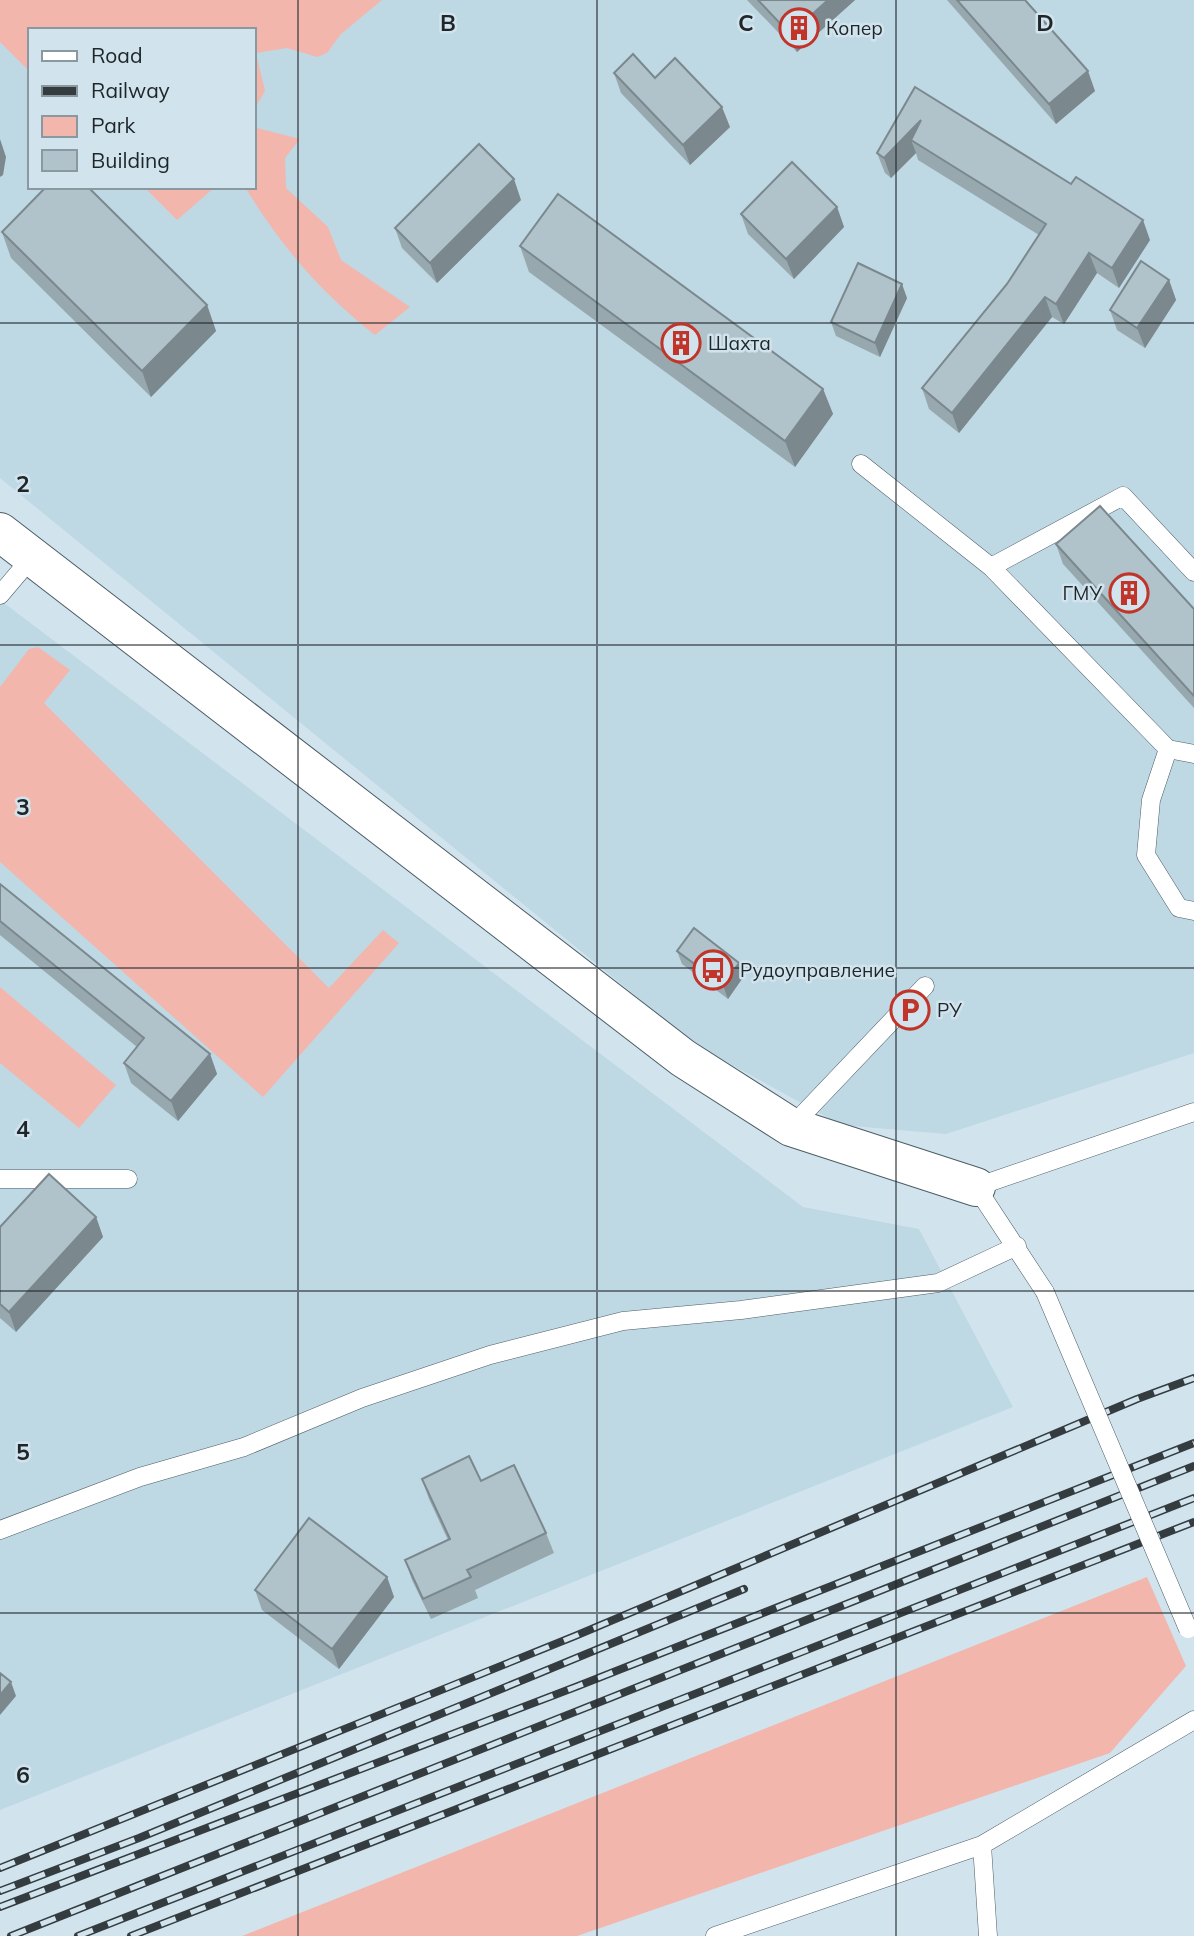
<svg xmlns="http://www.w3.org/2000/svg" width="1194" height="1936" font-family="Mulish,sans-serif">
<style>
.built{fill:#bed8e4;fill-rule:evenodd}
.green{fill:#f3b6ad}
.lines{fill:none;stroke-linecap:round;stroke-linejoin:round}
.lane-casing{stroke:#4d5d65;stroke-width:19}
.secondary-casing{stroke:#4d5d65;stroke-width:40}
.lane{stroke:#fff;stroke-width:18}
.secondary{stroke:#fff;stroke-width:38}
.rail-casing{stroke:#343c40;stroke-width:8}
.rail{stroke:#d1e4ed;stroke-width:5;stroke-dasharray:16;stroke-linecap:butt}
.lane-bridge-casing{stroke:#4d5d65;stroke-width:19;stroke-linecap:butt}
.lane-bridge{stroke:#fff;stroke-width:18}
.wall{fill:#97a8af}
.shaded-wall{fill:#7b888e}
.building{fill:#b0c3cb;stroke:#7b888e;stroke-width:2}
.grid{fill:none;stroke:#1f2629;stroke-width:2;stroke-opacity:0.55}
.labels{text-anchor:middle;stroke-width:5;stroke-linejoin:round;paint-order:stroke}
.poi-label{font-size:19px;fill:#1f2629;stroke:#d1e4ed;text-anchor:start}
.grid-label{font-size:23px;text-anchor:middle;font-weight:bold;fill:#1f2629;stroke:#d1e4ed;stroke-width:5;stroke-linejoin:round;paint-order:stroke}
</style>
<rect width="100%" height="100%" fill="#d1e4ed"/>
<path class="built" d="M 0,0 L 1194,0 L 1194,1053 L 946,1134 L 841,1125 L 696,1045 L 0,478 ZM 30,30 L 254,30 L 254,187 L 30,187 Z
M 0,600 L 803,1207 L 919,1229 L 1013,1407 L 0,1810 Z"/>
<path class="green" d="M 0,0 L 382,0 L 341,34 L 327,53 L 317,57 L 287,48 L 256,53 L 265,91 L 255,108 L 257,128 L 300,139 L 285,158 L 286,188 L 328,227 L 341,260 L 410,307 L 375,335 C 321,293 280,245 245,187 L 254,187 L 254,30 L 30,30 L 30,72 L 0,42 Z
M 144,187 L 215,187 L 177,220 Z
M 38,647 L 70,670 L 44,703 L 329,988 L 383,930 L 399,943 L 263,1097 L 0,862 L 0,687 L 29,649 Z
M 0,987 L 116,1085 L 79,1128 L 0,1063 Z
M 1147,1577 L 1186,1666 L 1110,1753 L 577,1936 L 242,1936 Z"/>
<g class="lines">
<g class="lane-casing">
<path id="lane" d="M 861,464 L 991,567 L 1123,496 L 1194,572
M 991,567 L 1168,749 L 1194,754
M 0,595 L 33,556
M 1168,749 L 1151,800 L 1146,855 L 1179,908 L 1194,911
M 791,1127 L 925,986
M 0,1179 L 128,1179
M 1045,1292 L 976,1187 L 1194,1112
M 0,1530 L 140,1477 L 244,1447 L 362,1398 L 490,1355 L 623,1321 L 741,1310 L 938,1283 L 1017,1246
M 982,1845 L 988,1936
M 715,1936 L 982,1845 L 1194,1720"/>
</g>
<g class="secondary-casing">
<path id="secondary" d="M 0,532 L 683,1058 L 791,1127 L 976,1187"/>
</g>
<use href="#lane" class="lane"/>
<use href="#secondary" class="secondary"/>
<g class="rail-casing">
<path id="rail" d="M 0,1868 L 575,1636 L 1137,1399 L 1194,1378
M 0,1891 L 139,1838 L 744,1589
M 0,1907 L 578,1686 L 1194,1443
M 11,1936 L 1194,1466
M 78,1936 L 1194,1498
M 131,1936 L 1194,1522"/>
</g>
<use href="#rail" class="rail"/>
<g class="lane-bridge-casing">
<path id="lane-bridge" d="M 1045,1292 L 1188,1629"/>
</g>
<use href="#lane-bridge" class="lane-bridge"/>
</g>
<path class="wall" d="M 747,0 L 855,0 L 797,52 Z
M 947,0 L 1025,0 L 1095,91 L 1056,124 Z
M 614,73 L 655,78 L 730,127 L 690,165 L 621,93 Z
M 915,87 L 1150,240 L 1119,288 L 1097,273 L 1064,324 L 1052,317 L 959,433 L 929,409 L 922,388 L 1007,284 L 1039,235 L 918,160 L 916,153 L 891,178 L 885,173 L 877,153 Z
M 521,200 L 437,283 L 402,248 L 395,228 Z
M 837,207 L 844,227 L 794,279 L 748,234 L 741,214 Z
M 2,232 L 207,305 L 216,331 L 151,397 L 11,258 Z
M 520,246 L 823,389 L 833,414 L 795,467 L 529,272 Z
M 1169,280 L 1176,300 L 1145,348 L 1117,330 L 1110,310 Z
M 907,298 L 880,357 L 836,336 L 831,322 Z
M 1056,544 L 1194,609 L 1194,708 L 1063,564 Z
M 0,884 L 210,1054 L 217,1074 L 178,1121 L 131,1083 L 124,1063 L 137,1047 L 0,935 Z
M 677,951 L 744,976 L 728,999 L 682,964 Z
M 96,1217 L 103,1237 L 16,1332 L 0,1318 L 0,1227 Z
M 422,1479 L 481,1481 L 546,1533 L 554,1553 L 475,1590 L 478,1598 L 431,1619 L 412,1580 L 405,1560 L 448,1540 L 429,1499 Z
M 387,1577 L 394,1597 L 339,1669 L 262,1610 L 255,1590 Z"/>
<path class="shaded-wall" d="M 828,0 L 855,0 L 797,52 L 790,34 Z
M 1088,71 L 1095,91 L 1056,124 L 1049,104 Z
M 722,107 L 730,127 L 690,165 L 683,145 Z
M 921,120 L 911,140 L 916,153 L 891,178 L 884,158 Z
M 0,139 L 6,157 L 3,175 L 0,177 Z
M 514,179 L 521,200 L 437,283 L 430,263 Z
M 837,207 L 844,227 L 794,279 L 786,259 Z
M 1143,220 L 1150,240 L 1119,288 L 1112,268 Z
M 1089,253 L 1097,273 L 1064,324 L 1056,304 Z
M 1169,280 L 1176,300 L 1145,348 L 1137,328 Z
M 902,284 L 907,298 L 880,357 L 875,343 Z
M 1045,297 L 1052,317 L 959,433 L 952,413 Z
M 207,305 L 216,331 L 151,397 L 142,371 Z
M 823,389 L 833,414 L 795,467 L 785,441 Z
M 739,963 L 744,976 L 728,999 L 723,985 Z
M 210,1054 L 217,1074 L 178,1121 L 171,1101 Z
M 96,1217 L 103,1237 L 16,1332 L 9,1312 Z
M 387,1577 L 394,1597 L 339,1669 L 332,1649 Z
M 11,1682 L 16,1696 L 0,1715 L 0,1695 Z"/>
<path class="building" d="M 758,0 L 828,0 L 790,34 Z
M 957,0 L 1025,0 L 1088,71 L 1049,104 Z
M 633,54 L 655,78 L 675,58 L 722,107 L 683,145 L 614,73 Z
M 915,87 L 1071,184 L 1076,177 L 1143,220 L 1112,268 L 1089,253 L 1056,304 L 1045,297 L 952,413 L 922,388 L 1007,284 L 1046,224 L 911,140 L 921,120 L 884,158 L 877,153 Z
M 479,144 L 514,179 L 430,263 L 395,228 Z
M 792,162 L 837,207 L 786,259 L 741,214 Z
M 46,187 L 88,187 L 207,305 L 142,371 L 2,232 Z
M 558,194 L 823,389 L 785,441 L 520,246 Z
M 1141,261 L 1169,280 L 1137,328 L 1110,310 Z
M 858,263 L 902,284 L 875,343 L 831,322 Z
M 1100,506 L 1194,609 L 1194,696 L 1056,544 Z
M 0,884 L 210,1054 L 171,1101 L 124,1063 L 144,1038 L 0,921 Z
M 694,928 L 739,963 L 723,985 L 677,951 Z
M 49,1174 L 96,1217 L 9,1312 L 0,1304 L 0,1227 Z
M 469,1456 L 481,1481 L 514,1465 L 546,1533 L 467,1570 L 471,1577 L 423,1599 L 405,1560 L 450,1539 L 422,1479 Z
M 309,1518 L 387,1577 L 332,1649 L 255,1590 Z
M 0,1673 L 11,1682 L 0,1695 Z"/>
<path class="grid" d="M 298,0 L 298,1936M 597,0 L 597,1936M 896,0 L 896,1936M 0,323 L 1194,323M 0,645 L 1194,645M 0,968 L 1194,968M 0,1291 L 1194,1291M 0,1613 L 1194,1613"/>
<defs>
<g id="building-ring" transform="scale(2.0125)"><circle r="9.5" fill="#d1e4ed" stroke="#c1342a" stroke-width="1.5"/><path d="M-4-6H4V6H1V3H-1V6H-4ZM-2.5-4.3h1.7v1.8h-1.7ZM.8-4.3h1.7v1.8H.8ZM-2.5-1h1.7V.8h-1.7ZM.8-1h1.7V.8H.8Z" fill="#c1342a"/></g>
<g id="bus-ring" transform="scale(2.0125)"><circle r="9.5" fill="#d1e4ed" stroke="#c1342a" stroke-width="1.5"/><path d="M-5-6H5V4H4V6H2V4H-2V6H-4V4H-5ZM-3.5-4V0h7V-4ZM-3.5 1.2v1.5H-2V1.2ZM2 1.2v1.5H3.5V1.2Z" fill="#c1342a"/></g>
<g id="parking-ring" transform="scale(2.0125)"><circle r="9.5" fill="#d1e4ed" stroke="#c1342a" stroke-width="1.5"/><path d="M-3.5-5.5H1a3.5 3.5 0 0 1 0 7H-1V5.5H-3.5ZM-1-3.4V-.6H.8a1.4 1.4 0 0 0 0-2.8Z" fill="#c1342a"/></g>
</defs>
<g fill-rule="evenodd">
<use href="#building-ring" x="799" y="28"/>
<use href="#building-ring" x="681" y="343"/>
<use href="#building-ring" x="1129" y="593"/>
<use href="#bus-ring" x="713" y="970"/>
<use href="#parking-ring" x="910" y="1010"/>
</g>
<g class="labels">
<g class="poi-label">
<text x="826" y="35">Копер</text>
<text x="708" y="350">Шахта</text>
<text x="1102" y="600" text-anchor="end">ГМУ</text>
<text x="740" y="977">Рудоуправление</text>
<text x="937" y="1017">РУ</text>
</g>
</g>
<g class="grid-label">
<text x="448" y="31">B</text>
<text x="746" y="31">C</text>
<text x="1045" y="31">D</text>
<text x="23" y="492">2</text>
<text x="23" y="815">3</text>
<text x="23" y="1137">4</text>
<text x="23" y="1460">5</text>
<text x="23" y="1783">6</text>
</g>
<rect x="28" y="28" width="228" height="161" fill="#d1e4ed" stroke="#8a989f" stroke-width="2"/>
<rect x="42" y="51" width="35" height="10" fill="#ffffff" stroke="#8a989f" stroke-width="2"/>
<text x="91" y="63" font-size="21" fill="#1f2629">Road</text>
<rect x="42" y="86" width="35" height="10" fill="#343c40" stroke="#8a989f" stroke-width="2"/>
<text x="91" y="98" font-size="21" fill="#1f2629">Railway</text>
<rect x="42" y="116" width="35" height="21" fill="#f3b6ad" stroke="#8a989f" stroke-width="2"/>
<text x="91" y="133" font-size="21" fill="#1f2629">Park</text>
<rect x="42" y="150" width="35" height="21" fill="#b0c3cb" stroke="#8a989f" stroke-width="2"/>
<text x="91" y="168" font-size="21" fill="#1f2629">Building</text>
</svg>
